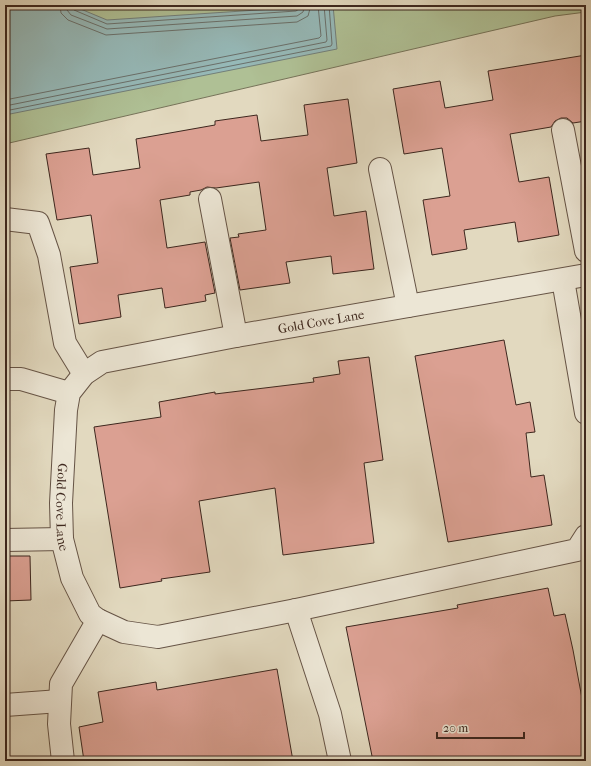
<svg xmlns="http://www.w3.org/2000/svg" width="591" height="766" font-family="'IM FELL French Canon',serif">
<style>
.green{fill:#afc095;stroke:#76745a}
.water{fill:#96b9b8;stroke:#727f7a}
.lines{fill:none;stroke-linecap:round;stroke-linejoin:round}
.shore{stroke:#6a706b;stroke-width:1}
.building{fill:#dba092;stroke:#3d271e}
.minor-casing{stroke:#665446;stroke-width:24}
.minor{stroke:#ece6d5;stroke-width:22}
.labels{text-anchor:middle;stroke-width:3;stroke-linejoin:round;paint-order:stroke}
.street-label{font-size:13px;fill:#3d271e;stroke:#ece6d5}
</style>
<rect width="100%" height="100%" fill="#e2d9bf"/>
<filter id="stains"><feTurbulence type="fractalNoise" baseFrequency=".005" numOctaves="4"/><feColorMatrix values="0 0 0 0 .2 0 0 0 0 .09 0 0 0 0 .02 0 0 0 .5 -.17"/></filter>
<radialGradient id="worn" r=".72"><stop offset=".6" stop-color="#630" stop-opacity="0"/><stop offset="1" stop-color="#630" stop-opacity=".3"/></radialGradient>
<path class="green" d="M 5,5 L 586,5 L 586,12 L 555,16 L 5,144 Z"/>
<path class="water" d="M 5,5 L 71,5 L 107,20 L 333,5 L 337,49 L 5,115 Z"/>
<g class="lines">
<path class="shore" d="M 60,5 L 61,13 L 68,20 L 106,35 L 297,22 L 308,16 L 311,5
M 66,5 L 67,10 L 71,15 L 107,29 L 297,16 L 303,12 L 305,5
M 71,5 L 74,10 L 107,24 L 296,11 L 299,9 L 300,5
M 5,100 L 319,38 L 321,36 L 318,5
M 5,106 L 326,42 L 327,40 L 324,5
M 5,111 L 331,46 L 332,44 L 329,5"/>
</g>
<path class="building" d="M 586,55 L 586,121 L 573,123 L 567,118 L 561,118 L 555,121 L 551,127 L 510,134 L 519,182 L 549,177 L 559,235 L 518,242 L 515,222 L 464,230 L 467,249 L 432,255 L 423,200 L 450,196 L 442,148 L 404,154 L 393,89 L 440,81 L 445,108 L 493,100 L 488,71 Z
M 348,99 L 357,163 L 327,168 L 334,216 L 366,211 L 374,269 L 333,274 L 331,256 L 286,262 L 290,283 L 240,290 L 230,238 L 239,237 L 238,234 L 266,230 L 259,182 L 216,188 L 207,187 L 201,190 L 190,192 L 190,195 L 160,200 L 167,248 L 205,242 L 215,293 L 205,295 L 206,301 L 165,308 L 162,288 L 118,295 L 121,317 L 79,324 L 70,267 L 98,263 L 91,215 L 57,220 L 46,154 L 89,148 L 93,175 L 140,168 L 136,139 L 215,125 L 215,121 L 257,115 L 261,141 L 308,135 L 304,105 Z
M 504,340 L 516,405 L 530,402 L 535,432 L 526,433 L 531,477 L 544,475 L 552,525 L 448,542 L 415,356 Z
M 369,357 L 383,460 L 364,463 L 374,543 L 283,555 L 275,488 L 199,501 L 210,572 L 161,579 L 162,581 L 120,588 L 94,427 L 161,417 L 159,402 L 215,392 L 215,394 L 314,382 L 313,378 L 340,374 L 338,361 Z
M 5,556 L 30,556 L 31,600 L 5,601 Z
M 548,588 L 554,616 L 565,614 L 573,650 L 586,720 L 586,761 L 373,761 L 346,627 L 458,608 L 457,605 Z
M 277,669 L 293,761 L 84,761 L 79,727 L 103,722 L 98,692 L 156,682 L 157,690 Z"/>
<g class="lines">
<g class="minor-casing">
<g id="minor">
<path d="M 563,130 L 586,251"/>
<path d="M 380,169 L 408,306"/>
<path d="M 210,199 L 236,336"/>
<path d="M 5,219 L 38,223 L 49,255 L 65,343 L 84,374"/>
<path id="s1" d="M 586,275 L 236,336 L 102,362 L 84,374 L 69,393 L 66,410 L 61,503 L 62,539 L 72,578 L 90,614 L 98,620 L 124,632 L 158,637 L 296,610 L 577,550 L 586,536"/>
<path d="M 563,280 L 586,413"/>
<path d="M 5,379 L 21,379 L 69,393"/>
<path d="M 5,540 L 62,539"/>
<path d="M 296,610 L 330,714 L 340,761"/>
<path d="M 5,705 L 60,701"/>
<path d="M 63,761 L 59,724 L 61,684 L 98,620"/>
</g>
</g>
<use href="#minor" class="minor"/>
</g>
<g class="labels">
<g class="street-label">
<text transform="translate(321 321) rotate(-10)" y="5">Gold Cove Lane</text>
<text dy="5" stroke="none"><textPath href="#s1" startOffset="652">Gold Cove Lane</textPath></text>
</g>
</g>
<rect width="591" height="766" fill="none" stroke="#e2d9bf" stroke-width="20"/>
<rect x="6" y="6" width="579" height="754" fill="none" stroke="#3d271e" stroke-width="2"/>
<rect x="10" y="10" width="571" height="746" fill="none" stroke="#3d271e"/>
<path d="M437 732v6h87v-6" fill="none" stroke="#3d271e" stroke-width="2"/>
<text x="443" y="732" font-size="12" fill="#3d271e" stroke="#ece6d5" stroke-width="3" paint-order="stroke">20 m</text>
<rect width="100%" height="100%" filter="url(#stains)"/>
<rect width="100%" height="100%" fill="url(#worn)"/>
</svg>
